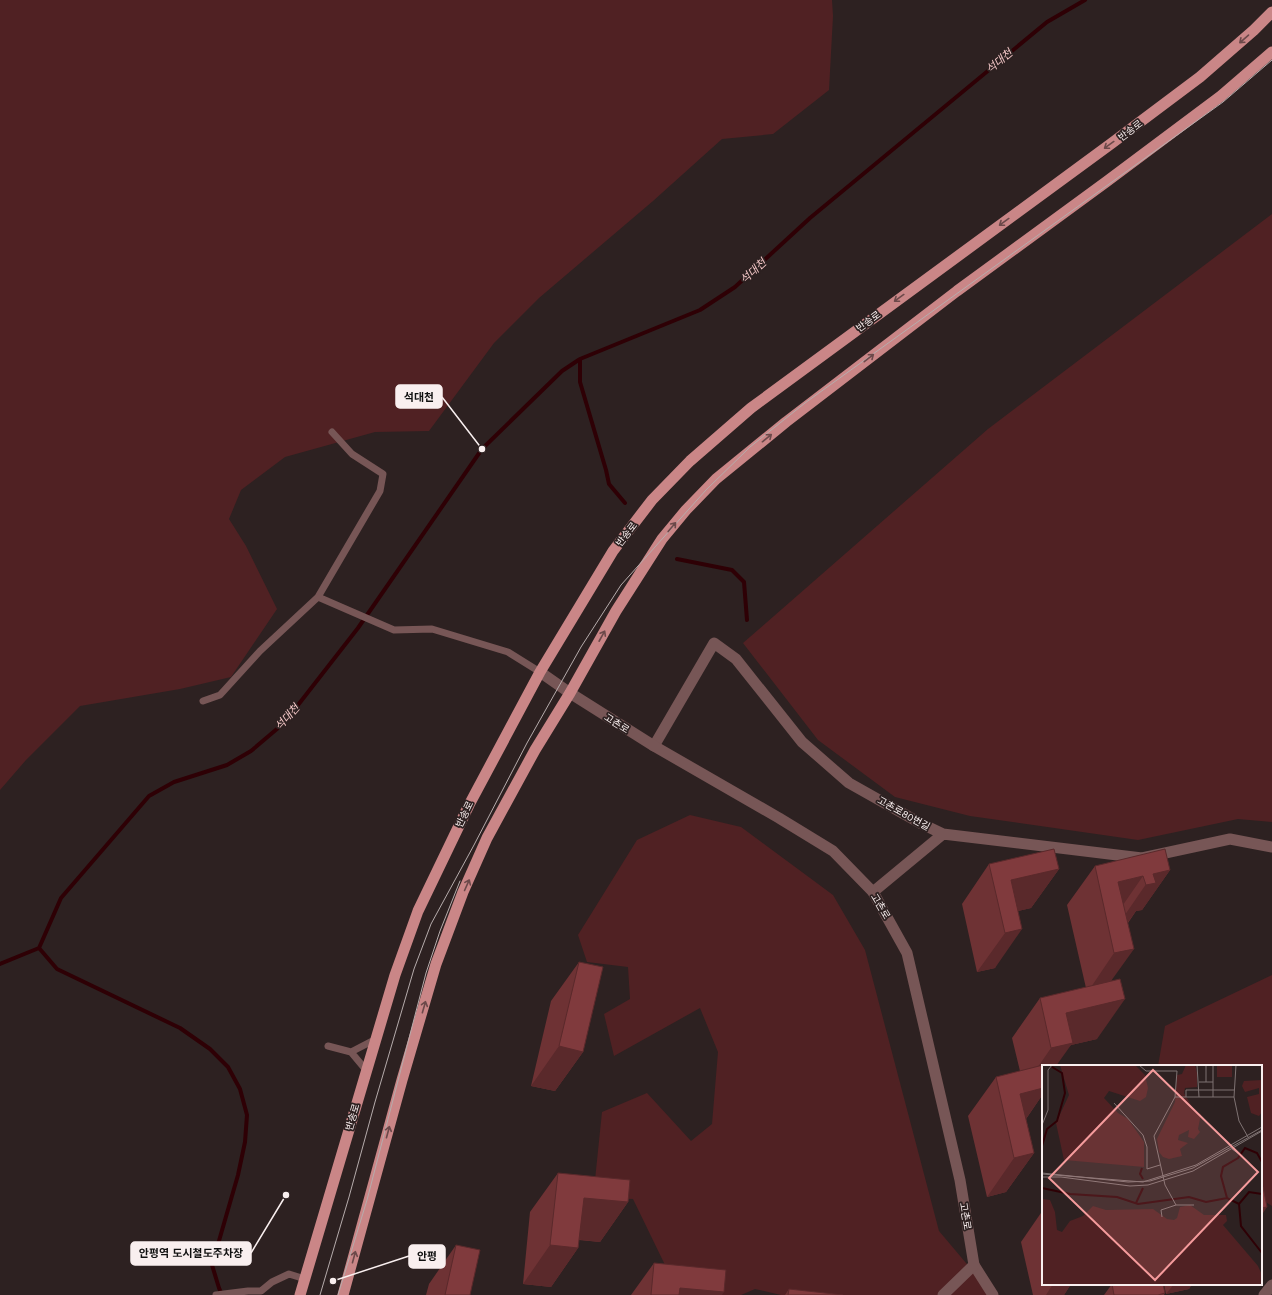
<svg xmlns="http://www.w3.org/2000/svg" width="1272" height="1295" font-family="'Work Sans','Noto Sans KR',sans-serif">
<style>
.green{fill:#502123}
.lines{fill:none;stroke-linecap:round;stroke-linejoin:round}
.stream{stroke:#2e0005;stroke-width:4}
.service{stroke:#775656;stroke-width:7}
.minor{stroke:#775656;stroke-width:11}
.tertiary{stroke:#775656;stroke-width:11}
.primary{stroke:#ca8687;stroke-width:11}
.tram{stroke:#b6acac;stroke-width:1}
.wall{fill:#6e3234}
.shaded-wall{fill:#5a292b}
.building{fill:#803a3d;stroke:#5a292b}
.oneway{stroke:#6c494a}
.labels{text-anchor:middle;stroke-width:3.5;stroke-linejoin:round;paint-order:stroke}
.street-label{font-size:10px;fill:#f9efef;stroke:#2d2121}
.water-label{font-size:11px;font-style:italic;fill:#f5c8c8;stroke:#2d2121}
.inset-river{fill:none;stroke:#2e0005;stroke-width:2}
.inset-road{fill:none;stroke:#7f7373;stroke-width:1}
.view{fill:#f59b9c;fill-opacity:0.15;stroke:#f59b9c;stroke-width:2}
.inset-edge{fill:none;stroke:#f9efef;stroke-width:2}
.leader{fill:none;stroke:#f9efef;stroke-width:1.5}
.callout-dot{fill:#f9efef;stroke:#2d2121;stroke-width:1.5}
.callout{fill:#f9efef;stroke:#f9efef;stroke-width:1.5}
.callout-label{font-size:11px;text-anchor:middle;font-weight:bold;fill:#111}
</style>
<rect width="100%" height="100%" fill="#2d2121"/>
<path class="green" d="M 0,0 L 832,0 L 833,16 L 829,90 L 773,134 L 722,139 L 653,201 L 539,298 L 494,343 L 429,431 L 375,432 L 285,457 L 241,490 L 229,519 L 246,546 L 277,609 L 231,677 L 180,689 L 80,706 L 26,760 L 0,790 Z
M 1272,214 L 1272,822 L 1238,819 L 1138,840 L 970,816 L 895,797 L 818,740 L 743,643 L 988,429 Z
M 690,815 L 741,827 L 833,895 L 865,950 L 939,1231 L 993,1295 L 781,1295 L 755,1289 L 741,1295 L 692,1295 L 666,1267 L 633,1199 L 607,1198 L 595,1180 L 602,1112 L 647,1093 L 691,1141 L 712,1124 L 718,1052 L 700,1008 L 614,1056 L 604,1014 L 630,999 L 628,967 L 587,962 L 578,935 L 637,840 Z
M 1272,975 L 1272,1206 L 1261,1199 L 1261,1066 L 1158,1066 L 1165,1026 Z"/>
<g class="lines">
<path class="stream" d="M 580,359 L 580,382 L 606,470 L 609,484 L 625,503
M 677,559 L 732,570 L 744,582 L 747,620
M 39,948 L 57,969 L 180,1028 L 210,1049 L 228,1067 L 240,1089 L 247,1115 L 245,1142 L 238,1175 L 212,1265 L 219,1288 L 222,1295
M 0,964 L 39,948 L 61,898 L 149,796 L 174,782 L 227,765 L 251,751 L 284,723 L 358,628 L 482,449 L 562,371 L 580,359 L 700,310 L 735,287 L 810,218 L 1047,22 L 1085,0"/>
<path class="service" d="M 332,432 L 352,454 L 383,474 L 380,491 L 318,597 L 394,630 L 432,629 L 508,652 L 540,672
M 203,701 L 220,695 L 260,651 L 318,597
M 328,1046 L 351,1052 L 366,1070
M 351,1052 L 376,1039
M 216,1295 L 248,1291 L 261,1291 L 272,1282 L 289,1274 L 305,1279"/>
<path class="minor" d="M 654,746 L 714,643 L 736,659 L 802,742 L 849,783 L 920,823 L 943,834 L 1142,858 L 1230,839 L 1272,847
M 873,892 L 943,834
M 974,1265 L 993,1295
M 1264,1295 L 1272,1285"/>
<path class="tertiary" d="M 540,672 L 570,693 L 654,746 L 779,818 L 833,851 L 873,892 L 907,953 L 960,1180 L 974,1265 L 943,1295"/>
<path class="primary" d="M 300,1295 L 395,975 L 418,911 L 469,805 L 540,672 L 613,551 L 652,500 L 690,461 L 751,408 L 1112,143 L 1200,77 L 1254,30 L 1272,12
M 343,1295 L 402,1080 L 436,964 L 463,892 L 487,838 L 535,750 L 570,693 L 616,611 L 662,539 L 686,510 L 716,479 L 786,422 L 957,291 L 1106,182 L 1221,96 L 1272,52"/>
<path class="tram" d="M 320,1295 L 349,1197 L 375,1102 L 414,969 L 431,924 L 474,845 L 527,743 L 581,647 L 621,585 L 706,490 L 750,447 L 805,403 L 1223,102 L 1272,60
M 338,1295 L 367,1200 L 426,973 L 440,931 L 460,881"/>
</g>
<path class="wall" d="M 989,864 L 1059,869 L 1031,908 L 1018,911 L 995,968 L 977,972 L 962,904 Z
M 1095,866 L 1170,870 L 1142,910 L 1136,911 L 1128,923 L 1111,982 L 1097,1039 L 1071,1045 L 1043,1066 L 1043,1094 L 1026,1119 L 1034,1153 L 1006,1192 L 987,1197 L 968,1116 L 996,1077 L 1020,1071 L 1012,1038 L 1040,998 L 1086,988 L 1067,905 Z
M 579,962 L 583,1052 L 555,1091 L 531,1086 L 551,1001 Z
M 558,1173 L 628,1202 L 600,1242 L 579,1240 L 578,1248 L 551,1287 L 523,1284 L 530,1212 Z
M 1043,1210 L 1043,1284 L 1071,1284 L 1064,1295 L 1033,1295 L 1021,1242 Z
M 456,1245 L 470,1295 L 426,1295 L 429,1284 Z
M 654,1263 L 722,1295 L 631,1295 Z
M 1112,1284 L 1165,1293 L 1164,1295 L 1104,1295 Z
M 1164,1284 L 1192,1284 L 1189,1289 L 1166,1294 Z
M 789,1289 L 843,1295 L 785,1295 Z"/>
<path class="shaded-wall" d="M 1059,869 L 1031,908 L 1001,915 L 1011,880 Z
M 1170,870 L 1142,910 L 1136,911 L 1128,922 L 1118,925 L 1153,874 Z
M 1143,876 L 1116,915 L 1118,882 Z
M 1022,929 L 995,968 L 977,972 L 1005,933 Z
M 1134,949 L 1106,988 L 1087,993 L 1114,953 Z
M 1125,999 L 1097,1039 L 1071,1045 L 1056,1066 L 1043,1066 L 1024,1087 L 1051,1048 L 1066,1013 Z
M 559,1046 L 583,1052 L 555,1091 L 531,1086 Z
M 1043,1088 L 1043,1094 L 1021,1126 L 1020,1094 Z
M 1034,1153 L 1006,1192 L 987,1197 L 1014,1158 Z
M 584,1198 L 628,1202 L 600,1242 L 556,1237 Z
M 1267,1207 L 1261,1216 L 1261,1208 Z
M 550,1245 L 578,1248 L 551,1287 L 523,1284 Z
M 1053,1284 L 1071,1284 L 1064,1295 L 1046,1295 Z
M 1174,1284 L 1192,1284 L 1189,1289 L 1166,1294 Z
M 680,1288 L 724,1292 L 722,1295 L 675,1295 Z"/>
<path class="building" d="M 1054,849 L 1059,869 L 1011,880 L 1022,929 L 1005,933 L 989,864 Z
M 1165,849 L 1170,870 L 1153,874 L 1156,883 L 1146,885 L 1143,876 L 1118,882 L 1134,949 L 1114,953 L 1095,866 Z
M 579,962 L 603,967 L 583,1052 L 559,1046 Z
M 1120,979 L 1125,999 L 1066,1013 L 1073,1043 L 1051,1048 L 1040,998 Z
M 1043,1065 L 1043,1088 L 1020,1094 L 1034,1153 L 1014,1158 L 996,1077 Z
M 558,1173 L 630,1180 L 628,1202 L 584,1198 L 578,1248 L 550,1245 Z
M 1263,1187 L 1267,1207 L 1261,1208 L 1261,1188 Z
M 456,1245 L 480,1250 L 470,1295 L 445,1295 Z
M 654,1263 L 726,1270 L 724,1292 L 680,1288 L 679,1295 L 651,1295 Z
M 1112,1284 L 1163,1284 L 1165,1293 L 1158,1295 L 1114,1295 Z
M 789,1289 L 843,1295 L 788,1295 Z"/>
<defs><path id="oneway-shaft" d="M-6 0H5M1.5-3L5.5 0L1.5 3" fill="none" stroke-width="1.6" stroke-linecap="round" stroke-linejoin="round"/></defs>
<g class="oneway">
<use href="#oneway-shaft" transform="translate(1244 39) rotate(139)"/>
<use href="#oneway-shaft" transform="translate(1109 145) rotate(144)"/>
<use href="#oneway-shaft" transform="translate(1004 222) rotate(144)"/>
<use href="#oneway-shaft" transform="translate(899 298) rotate(144)"/>
<use href="#oneway-shaft" transform="translate(869 358) rotate(-38)"/>
<use href="#oneway-shaft" transform="translate(767 438) rotate(-39)"/>
<use href="#oneway-shaft" transform="translate(672 527) rotate(-50)"/>
<use href="#oneway-shaft" transform="translate(602 636) rotate(-61)"/>
<use href="#oneway-shaft" transform="translate(467 885) rotate(-66)"/>
<use href="#oneway-shaft" transform="translate(424 1007) rotate(-74)"/>
<use href="#oneway-shaft" transform="translate(388 1132) rotate(-75)"/>
<use href="#oneway-shaft" transform="translate(354 1257) rotate(-75)"/>
</g>
<g class="labels">
<g class="street-label">
<text transform="translate(1130 130) rotate(-37)" y="4">반송로</text>
<text transform="translate(868 321) rotate(-36)" y="4">반송로</text>
<text transform="translate(626 534) rotate(-52)" y="4">반송로</text>
<text transform="translate(617 723) rotate(32)" y="4">고촌로</text>
<text transform="translate(904 813) rotate(29)" y="4">고촌로80번길</text>
<text transform="translate(464 814) rotate(-64)" y="4">반송로</text>
<text transform="translate(881 906) rotate(59)" y="4">고촌로</text>
<text transform="translate(352 1117) rotate(-74)" y="4">반송로</text>
<text transform="translate(966 1216) rotate(80)" y="4">고촌로</text>
</g>
<g class="water-label">
<text transform="translate(999 61) rotate(-40)" y="4">석대천</text>
<text transform="translate(753 271) rotate(-43)" y="4">석대천</text>
<text transform="translate(287 717) rotate(-48)" y="4">석대천</text>
</g>
</g>
<g transform="translate(1042 1065)">
<rect width="220" height="220" fill="#2d2121"/>
<path d="M 18,0 L 93,0 L 103,10 L 106,23 L 104,32 L 98,36 L 67,26 L 62,33 L 76,48 L 86,54 L 102,77 L 102,102 L 22,95 L 14,58 L 27,30 ZM 144,0 L 153,0 L 155,8 L 155,22 L 143,23 L 142,28 L 153,47 L 159,49 L 156,64 L 158,67 L 152,74 L 146,72 L 147,65 L 137,70 L 136,75 L 146,78 L 138,84 L 140,91 L 127,94 L 121,92 L 117,87 L 115,74 L 133,37 L 135,10 L 140,9 ZM 175,1 L 190,1 L 190,12 L 175,12 ZM 220,15 L 220,47 L 217,51 L 209,48 L 205,32 L 217,29 L 217,23 L 203,27 L 200,21 L 202,16 ZM 0,134 L 8,135 L 13,147 L 15,165 L 20,167 L 28,156 L 41,151 L 51,141 L 64,145 L 111,144 L 125,154 L 132,155 L 135,153 L 138,142 L 148,140 L 162,150 L 184,150 L 185,156 L 181,160 L 216,201 L 220,210 L 220,220 L 0,220 Z" fill="#502123"/>
<path class="inset-river" d="M 0,81 L 5,64 L 15,56 L 23,28 L 20,8 L 10,2M 100,103 L 98,109 L 101,114M 0,123 L 28,129 L 75,132 L 96,139 L 147,132 L 164,137 L 185,133 L 197,139 L 207,127 L 220,129M 185,133 L 179,111 L 181,102 L 196,93 L 203,83 L 215,88 L 220,97M 94,138 L 101,123M 197,139 L 199,161 L 220,188"/>
<path class="inset-road" d="M 97,0 L 104,6 L 135,6 L 133,32M 155,0 L 157,32M 164,0 L 164,17M 171,0 L 171,32M 157,17 L 171,17M 144,32 L 144,25 L 192,25M 192,32 L 194,0M 72,38 L 101,70 L 105,82 L 105,104 L 118,100M 0,60 L 6,45 L 6,5 L 10,0M 190,84 L 200,91M 0,108 L 86,117 L 108,116 L 151,103 L 220,65M 0,109 L 101,117 L 154,100 L 220,62M 0,112 L 19,112 L 88,121 L 106,120 L 151,106 L 220,66M 134,140 L 152,140M 120,152 L 119,145 L 134,140 L 123,120 L 112,71 L 133,32 L 192,32 L 197,56 L 206,72"/>
<path class="view" d="M 111,5 L 216,107 L 113,215 L 7,113 Z"/>
<rect width="220" height="220" class="inset-edge"/>
</g>
<path class="leader" d="M482 449L442 397M286 1195L251 1253M333 1281L409 1256"/>
<g class="callout-dot">
<circle cx="482" cy="449" r="4"/>
<circle cx="286" cy="1195" r="4"/>
<circle cx="333" cy="1281" r="4"/>
</g>
<g class="callout">
<rect x="396" y="385" width="46" height="23" rx="4"/>
<rect x="131" y="1242" width="120" height="23" rx="4"/>
<rect x="409" y="1245" width="36" height="23" rx="4"/>
</g>
<g class="callout-label">
<text x="419" y="401">석대천</text>
<text x="191" y="1257">안평역 도시철도주차장</text>
<text x="427" y="1260">안평</text>
</g>
</svg>
